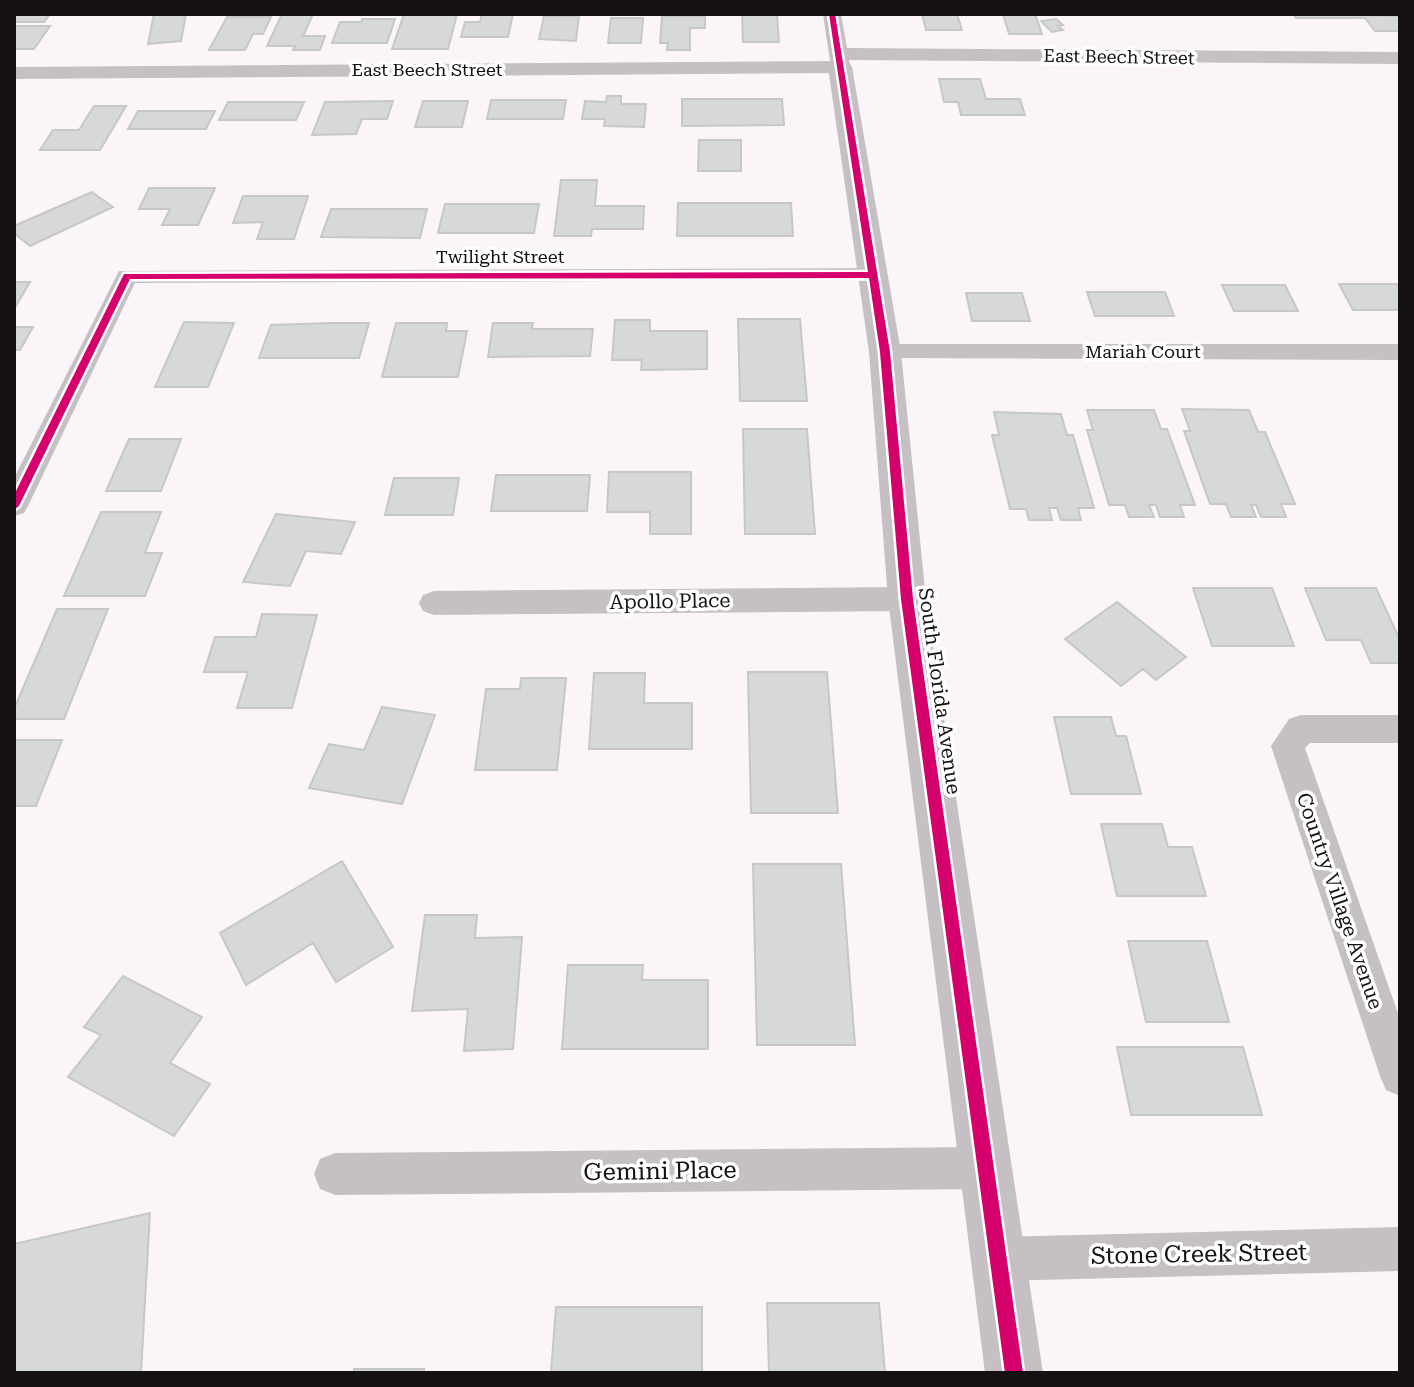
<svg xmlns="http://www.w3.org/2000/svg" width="1414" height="1387" font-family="'Roboto Serif',serif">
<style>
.building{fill:#d6d8da;stroke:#c6c7c9;stroke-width:2}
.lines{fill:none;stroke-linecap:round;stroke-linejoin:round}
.minor{fill:#c4c0c3;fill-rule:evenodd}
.tertiary{fill:#c4c0c3;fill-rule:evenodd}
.cycleway-casing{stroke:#fff;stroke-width:5}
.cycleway{fill:#d6006c;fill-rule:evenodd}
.labels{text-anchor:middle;stroke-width:7;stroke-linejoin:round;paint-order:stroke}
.far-street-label{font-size:18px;fill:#151013;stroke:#fff}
.street-label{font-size:20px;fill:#151013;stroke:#fff}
.near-street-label{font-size:24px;fill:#151013;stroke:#fff}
</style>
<rect width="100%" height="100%" fill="#fbf5f9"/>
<path class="building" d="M 14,14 L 50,14 L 44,22 L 14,22 Z
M 154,14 L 186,14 L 181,41 L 148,44 Z
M 282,14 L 313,14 L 303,36 L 325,36 L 320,50 L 293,50 L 295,46 L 267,46 Z
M 404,14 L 457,14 L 448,49 L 392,49 Z
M 482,14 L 513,14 L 508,37 L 461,37 L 465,22 L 480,22 Z
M 742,14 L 784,14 L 777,15 L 779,42 L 743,42 Z
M 922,14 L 957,14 L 962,30 L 926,30 Z
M 1003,14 L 1035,14 L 1042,34 L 1009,34 Z
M 1293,14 L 1400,16 L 1400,31 L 1375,31 L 1365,18 L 1296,18 Z
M 544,16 L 579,16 L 576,41 L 539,39 Z
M 662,16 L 705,16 L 705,28 L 690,28 L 690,50 L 667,50 L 668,43 L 660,43 Z
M 227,17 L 271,17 L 263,34 L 253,34 L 245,50 L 209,50 Z
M 611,18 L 643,18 L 641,43 L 608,43 Z
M 362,19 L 395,19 L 387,43 L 332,43 L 340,22 L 361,22 Z
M 1056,19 L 1063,25 L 1058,26 L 1063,30 L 1052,32 L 1041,21 Z
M 14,26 L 50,26 L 34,49 L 14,49 Z
M 939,79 L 980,79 L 986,99 L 1020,99 L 1025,115 L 961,115 L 958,102 L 944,102 Z
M 607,96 L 621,96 L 621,104 L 646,104 L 644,127 L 604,126 L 605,119 L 582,119 L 585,101 L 606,102 Z
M 682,99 L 782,99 L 784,125 L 682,126 Z
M 491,100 L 566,100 L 563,119 L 487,119 Z
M 393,101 L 387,119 L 362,119 L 356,134 L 312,135 L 325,102 Z
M 423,101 L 468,101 L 462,127 L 415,127 Z
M 228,102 L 304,102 L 296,120 L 219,120 Z
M 94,106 L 126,106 L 100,150 L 40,150 L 53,130 L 79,130 Z
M 138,111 L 215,111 L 206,129 L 128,129 Z
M 699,140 L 741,140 L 741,171 L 698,171 Z
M 561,180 L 597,180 L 595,206 L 644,206 L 643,229 L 592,229 L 591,236 L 554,236 Z
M 149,188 L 215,188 L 198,225 L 162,225 L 170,209 L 139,209 Z
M 92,192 L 113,207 L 30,246 L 14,233 L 14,226 Z
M 243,196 L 308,196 L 294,239 L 257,239 L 263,222 L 233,223 Z
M 678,203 L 791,203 L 793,236 L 677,236 Z
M 445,204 L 539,204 L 534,233 L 438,233 Z
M 331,209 L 427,209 L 420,238 L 321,237 Z
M 14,282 L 30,282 L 14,309 Z
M 1339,284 L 1400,284 L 1400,310 L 1353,310 Z
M 1222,285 L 1285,285 L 1298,311 L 1234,311 Z
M 1087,292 L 1165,292 L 1174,316 L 1095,316 Z
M 966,293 L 1022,293 L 1030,321 L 972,321 Z
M 738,319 L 800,319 L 807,401 L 740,401 Z
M 615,320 L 650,320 L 650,331 L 707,331 L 707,369 L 641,370 L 642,360 L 612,360 Z
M 184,322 L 234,323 L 208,387 L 155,387 Z
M 330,323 L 369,323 L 359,358 L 259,358 L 271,325 Z
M 396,323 L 447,323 L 446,331 L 467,331 L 458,377 L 382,377 Z
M 493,323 L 533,323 L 532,329 L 593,329 L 590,356 L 488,357 Z
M 14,327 L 33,327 L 20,350 L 14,350 Z
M 1182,409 L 1249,410 L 1258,432 L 1265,432 L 1295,504 L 1281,504 L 1286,517 L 1261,517 L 1256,505 L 1251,505 L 1256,517 L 1231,517 L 1226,504 L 1210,504 L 1184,431 L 1190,431 Z
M 1087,410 L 1154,410 L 1161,429 L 1167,429 L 1195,505 L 1180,505 L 1184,517 L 1160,517 L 1156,505 L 1149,505 L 1154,517 L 1129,517 L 1125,505 L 1109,505 L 1087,430 L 1093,430 Z
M 994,412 L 1061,414 L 1067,435 L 1073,435 L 1094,508 L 1078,508 L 1081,520 L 1061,520 L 1057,508 L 1049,508 L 1052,520 L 1029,520 L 1026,509 L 1010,509 L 992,435 L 999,435 Z
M 743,429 L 807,429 L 815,534 L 745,534 Z
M 129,439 L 181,439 L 161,491 L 106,491 Z
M 609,472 L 691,472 L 691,534 L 650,534 L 650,512 L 607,512 Z
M 496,475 L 590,475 L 587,511 L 491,511 Z
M 394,478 L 459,478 L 453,515 L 385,515 Z
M 101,512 L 161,512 L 145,553 L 162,553 L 145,596 L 64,596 Z
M 276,514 L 355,522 L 341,554 L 306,551 L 290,586 L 243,582 Z
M 1193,588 L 1272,588 L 1294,646 L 1212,646 Z
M 1305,588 L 1376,588 L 1400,640 L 1400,663 L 1371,663 L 1361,640 L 1326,640 Z
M 1117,602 L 1186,657 L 1156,680 L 1143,669 L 1121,686 L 1065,639 Z
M 57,609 L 108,609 L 64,719 L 14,719 L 14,709 Z
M 262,614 L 317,615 L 292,708 L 237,708 L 248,672 L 204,672 L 215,637 L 256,637 Z
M 748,672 L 827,672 L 838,813 L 751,813 Z
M 594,673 L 645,673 L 644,703 L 692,703 L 692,749 L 589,749 Z
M 521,678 L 566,678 L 557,770 L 475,770 L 486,689 L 520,689 Z
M 382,707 L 435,715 L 402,804 L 309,788 L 329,744 L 364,750 Z
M 1054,717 L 1111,717 L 1116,736 L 1126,736 L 1141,794 L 1071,794 Z
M 14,740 L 62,740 L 36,806 L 14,806 Z
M 1101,824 L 1162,824 L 1168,847 L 1192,847 L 1206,896 L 1117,896 Z
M 342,861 L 393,947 L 336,982 L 313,943 L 246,985 L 220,933 Z
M 753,864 L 841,864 L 855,1045 L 757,1045 Z
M 425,915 L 477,915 L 475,938 L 522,937 L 513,1049 L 464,1051 L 468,1009 L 412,1011 Z
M 1128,941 L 1207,941 L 1229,1022 L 1146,1022 Z
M 568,965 L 643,965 L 642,980 L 708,980 L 708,1049 L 562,1049 Z
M 123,976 L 202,1017 L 170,1063 L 210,1084 L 174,1136 L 68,1077 L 101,1035 L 84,1027 Z
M 1117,1047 L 1243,1047 L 1262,1115 L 1131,1115 Z
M 150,1213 L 141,1373 L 14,1373 L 14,1244 Z
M 767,1303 L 879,1303 L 885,1373 L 769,1373 Z
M 556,1307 L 702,1307 L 702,1373 L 551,1373 Z
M 354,1369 L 424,1369 L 424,1373 L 354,1373 Z"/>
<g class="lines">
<path class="minor" d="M 823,14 L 841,14 L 847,48 L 1400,52 L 1400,64 L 849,60 L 850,67 L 840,73 L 14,79 L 14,67 L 830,61 Z
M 873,268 L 881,270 L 885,275 L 881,280 L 135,283 L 28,506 L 24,513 L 14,516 L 14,478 L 119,271 Z
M 885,344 L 1400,344 L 1400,360 L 876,358 L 872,352 L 876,346 Z
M 907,587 L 918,591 L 922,599 L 918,607 L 907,611 L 434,615 L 423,611 L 419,603 L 423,595 L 434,591 Z
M 1301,715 L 1400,715 L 1400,743 L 1310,743 L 1305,748 L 1400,1019 L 1400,1096 L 1386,1090 L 1380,1076 L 1271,746 L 1289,719 Z
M 985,1147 L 1000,1153 L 1006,1168 L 1000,1183 L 985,1189 L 335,1195 L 320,1189 L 314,1174 L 320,1159 L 335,1153 Z
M 1400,1227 L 1400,1271 L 998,1281 L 983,1274 L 976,1259 L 983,1244 L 998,1237 Z"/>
<path class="tertiary" d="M 840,60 L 849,62 L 852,67 L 901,352 L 926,599 L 1043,1373 L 985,1373 L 888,599 L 869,352 L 828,67 L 831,62 Z"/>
<g class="cycleway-casing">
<path id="cycleway" d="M 829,14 L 835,14 L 890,352 L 913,599 L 1023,1373 L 1005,1373 L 901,599 L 880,352 L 869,278 L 130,279 L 19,506 L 14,510 L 14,495 L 124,274 L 868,272 Z"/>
</g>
<use href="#cycleway" class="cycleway"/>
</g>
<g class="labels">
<g class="far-street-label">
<text transform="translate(1119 57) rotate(1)" y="6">East Beech Street</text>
<text x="427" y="76">East Beech Street</text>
<text x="500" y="263">Twilight Street</text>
<text x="1143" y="358">Mariah Court</text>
</g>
<g class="street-label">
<text transform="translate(670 601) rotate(-1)" y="7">Apollo Place</text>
<text transform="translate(940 691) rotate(82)" y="7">South Florida Avenue</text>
<text transform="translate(1340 901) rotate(71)" y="7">Country Village Avenue</text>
</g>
<g class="near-street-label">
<text transform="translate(660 1171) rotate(-1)" y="8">Gemini Place</text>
<text transform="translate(1199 1254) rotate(-1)" y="8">Stone Creek Street</text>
</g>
</g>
<rect width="1414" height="1387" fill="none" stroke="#151013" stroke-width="32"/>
</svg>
